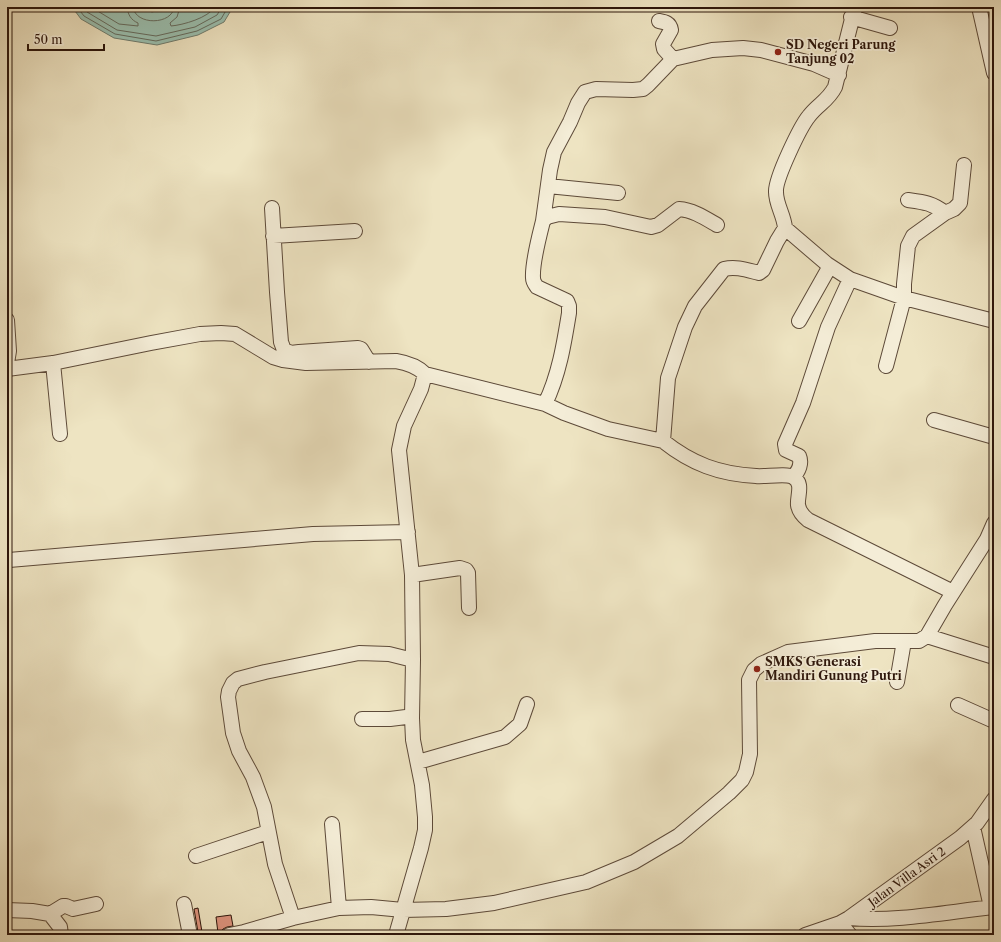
<svg xmlns="http://www.w3.org/2000/svg" width="1001" height="942" font-family="'Libre Caslon Text',serif">
<style>
.water{fill:#9abfaf;stroke:#6e7b6d}
.lines{fill:none;stroke-linecap:round;stroke-linejoin:round}
.shore{stroke:#646a5d;stroke-width:1}
.building{fill:#dc937d;stroke:#2d160b}
.minor-casing{stroke:#5d4a39;stroke-width:16}
.minor{stroke:#f4edd7;stroke-width:14}
.poi-dot{fill:#8f2418;stroke:#f4edd7;stroke-width:1.5}
.labels{text-anchor:middle;stroke-width:3.5;stroke-linejoin:round;paint-order:stroke}
.poi-label{font-size:12px;font-weight:bold;fill:#2d160b;stroke:#f4edd7;text-anchor:start}
.street-label{font-size:12px;fill:#2d160b;stroke:#f4edd7}
</style>
<rect width="100%" height="100%" fill="#eee4c2"/>
<filter id="stains"><feTurbulence type="fractalNoise" baseFrequency=".005" numOctaves="4"/><feColorMatrix values="0 0 0 0 .2 0 0 0 0 .09 0 0 0 0 .02 0 0 0 .5 -.17"/></filter>
<radialGradient id="worn" r=".72"><stop offset=".6" stop-color="#630" stop-opacity="0"/><stop offset="1" stop-color="#630" stop-opacity=".3"/></radialGradient>
<path class="water" d="M 72,7 L 138,7 L 152,12 L 171,7 L 233,7 L 224,22 L 198,35 L 157,45 L 114,38 L 81,19 Z"/>
<g class="lines">
<path class="shore" d="M 77,7 L 84,16 L 115,34 L 156,41 L 197,31 L 221,19 L 228,7
M 83,7 L 87,12 L 117,30 L 156,36 L 195,27 L 217,15 L 222,7
M 91,7 L 119,24 L 138,26 L 138,23 C 131,20 128,15 127,7
M 133,7 C 135,26 173,25 174,7
M 180,7 L 177,17 L 170,23 L 171,26 C 183,25 208,18 215,7"/>
</g>
<path class="building" d="M 198,908 L 202,932 L 198,932 L 194,909 Z
M 231,915 L 233,926 L 227,927 L 223,929 L 221,932 L 218,933 L 216,917 Z"/>
<g class="lines">
<g class="minor-casing">
<path id="minor" d="M 855,7 L 835,87 C 828,101 818,104 809,116 C 800,127 775,179 776,192 C 776,205 784,215 785,228 L 777,241 L 763,270 L 759,273 C 747,270 736,266 724,269 L 695,306 L 685,327 L 668,378 L 663,441 C 692,464 719,474 756,476 C 765,477 786,473 793,477 C 804,483 797,496 798,505 C 799,512 803,516 808,520 L 953,592
M 979,7 L 994,73
M 851,17 L 890,28
M 659,21 C 665,22 670,23 671,30 L 663,44 L 664,49 L 673,59
M 548,186 L 618,193
M 908,200 C 923,202 933,203 945,213
M 272,208 L 277,292 L 281,342 L 284,350 L 291,353 L 299,352 L 358,348 L 361,349 L 369,362
M 543,221 L 550,170 L 554,152 L 570,122 L 578,103 L 585,92 L 596,89 L 633,90 L 643,89 L 648,85 L 673,59 L 712,50 L 743,48 L 761,50 L 814,64 L 839,75
M 785,228 L 827,264 L 850,279 L 904,298 L 994,321
M 273,236 L 355,231
M 7,320 L 9,351 L 7,363
M 799,321 L 830,266
M 53,363 L 60,434
M 886,366 L 904,298 L 904,284 L 908,246 L 913,236 L 945,213 L 954,209 L 960,203 L 964,165
M 7,369 L 53,363 L 151,343 L 200,334 L 221,333 L 235,334 L 273,357 L 283,360 L 306,363 L 396,361 C 408,363 417,366 425,374 L 421,389 L 404,426 L 399,450 L 412,575 L 413,660 L 412,718 L 413,740 L 422,785 L 425,817 L 425,830 L 421,848 L 396,935
M 425,374 L 545,404 L 564,413 L 608,429 L 663,441
M 545,404 C 559,375 564,344 569,313 L 569,306 L 567,301 L 537,287 C 535,284 533,282 533,278 C 532,263 539,237 543,221 L 547,217 L 559,214 L 605,217 L 651,227 L 658,225 L 679,209 C 693,210 705,218 717,225
M 934,420 L 994,437
M 793,477 C 799,471 802,463 799,456 L 786,450 L 785,444 L 803,403 L 828,327 L 850,279
M 9,560 L 313,534 L 408,532
M 412,575 L 460,568 L 466,570 L 468,573 L 469,608
M 927,636 L 945,605 L 987,539 L 994,523
M 897,682 L 904,641
M 958,705 L 994,721
M 362,719 L 390,719 L 406,717 L 412,718
M 418,762 L 505,737 L 520,724 L 527,704
M 332,824 L 339,908
M 973,827 L 991,907
M 196,856 L 268,832
M 184,904 L 190,935
M 7,910 L 32,911 L 50,914 L 60,927 L 61,935
M 50,914 L 63,906 L 66,906 L 73,909 L 96,904
M 293,918 L 275,864 L 264,807 L 253,777 L 239,751 L 233,733 L 228,697 L 229,691 L 233,683 L 238,679 L 265,672 L 359,653 L 389,654 L 413,660
M 849,918 C 897,922 946,912 994,907
M 840,923 L 850,935
M 229,935 L 244,932 L 293,918 L 339,908 L 371,907 L 403,910 L 446,909 L 494,903 L 586,882 L 634,862 L 678,836 L 729,793 L 742,780 L 746,772 L 750,754 L 749,680 L 754,670 L 761,664 L 788,652 L 875,641 L 919,641 L 927,636 L 994,657
M 805,935 L 840,923 L 849,918 L 960,838 L 977,823 L 994,799"/>
</g>
<use href="#minor" class="minor"/>
</g>
<g class="poi-dot">
<circle cx="778" cy="52" r="4"/>
<circle cx="757" cy="669" r="4"/>
</g>
<g class="labels">
<g class="poi-label">
<text x="786" y="49">SD Negeri Parung<tspan x="786" dy="14">Tanjung 02</tspan></text>
<text x="765" y="666">SMKS Generasi<tspan x="765" dy="14">Mandiri Gunung Putri</tspan></text>
</g>
<g class="street-label">
<text transform="translate(907 877) rotate(-36)" y="4">Jalan Villa Asri 2</text>
</g>
</g>
<rect width="1001" height="942" fill="none" stroke="#eee4c2" stroke-width="24"/>
<rect x="8" y="8" width="985" height="926" fill="none" stroke="#2d160b" stroke-width="2"/>
<rect x="12" y="12" width="977" height="918" fill="none" stroke="#2d160b"/>
<path d="M28 44v6h76v-6" fill="none" stroke="#2d160b" stroke-width="2"/>
<text x="34" y="44" font-size="12" fill="#2d160b" stroke="#f4edd7" stroke-width="3" paint-order="stroke">50 m</text>
<rect width="100%" height="100%" filter="url(#stains)"/>
<rect width="100%" height="100%" fill="url(#worn)"/>
</svg>
